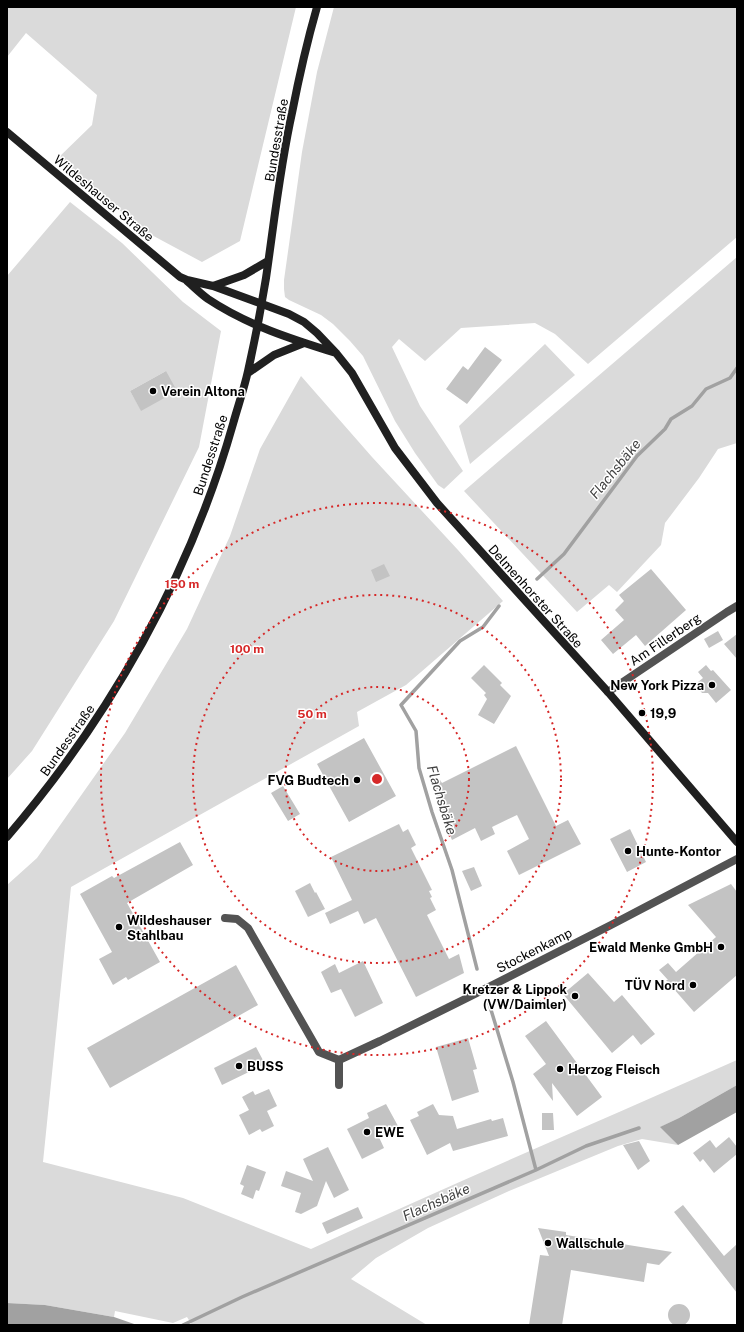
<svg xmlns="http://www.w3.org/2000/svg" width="744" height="1332" font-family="'Public Sans',sans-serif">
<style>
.green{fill:#dadada;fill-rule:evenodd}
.water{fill:#a1a1a1}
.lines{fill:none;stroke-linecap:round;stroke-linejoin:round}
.stream{stroke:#a1a1a1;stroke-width:3.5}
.building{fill:#c3c3c3}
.minor{stroke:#535353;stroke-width:8}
.secondary{stroke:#202020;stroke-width:8}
.ring{fill:none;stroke:#d62828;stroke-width:2;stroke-dasharray:2 4}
.poi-dot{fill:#000;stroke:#fff;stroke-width:1.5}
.labels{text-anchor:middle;stroke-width:3;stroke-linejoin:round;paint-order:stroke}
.street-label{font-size:13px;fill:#000;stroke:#fff}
.poi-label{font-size:13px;font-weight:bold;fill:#000;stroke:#fff;text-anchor:start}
.water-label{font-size:14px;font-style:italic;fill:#424242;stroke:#fff}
.centre{fill:#d62828;stroke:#fff;stroke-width:2}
.ring-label{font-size:12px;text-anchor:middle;font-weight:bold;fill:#d62828;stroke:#fff;stroke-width:3;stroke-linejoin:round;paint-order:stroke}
</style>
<rect width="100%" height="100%" fill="#fff"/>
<path class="green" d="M 7,7 L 296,7 L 240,241 L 202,262 L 148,233 L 56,160 L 92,125 L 97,95 L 26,33 L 7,57 Z
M 334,7 L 737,7 L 737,237 L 588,364 L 555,334 L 535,323 L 461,328 L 425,361 L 399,339 L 392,347 L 420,406 L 463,471 L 444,489 L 438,485 L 415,453 L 395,421 L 363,356 L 350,341 L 333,324 L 321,315 L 289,300 L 285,297 L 284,289 L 284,280 L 302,152 L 317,72 Z
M 70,202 L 122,243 L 183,302 L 221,331 L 199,447 L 114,621 L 32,751 L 7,779 L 7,276 ZM 166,371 L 141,410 L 130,391 Z
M 737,257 L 737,443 L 718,449 L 699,478 L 665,523 L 661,545 L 617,592 L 609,585 L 577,612 L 464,491 Z
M 545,344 L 575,375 L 470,464 L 459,426 Z
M 301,376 L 372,457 L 458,550 L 503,601 L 406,685 L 357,712 L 359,726 L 71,887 L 43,1162 L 183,1198 L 311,1249 C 452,1184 595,1123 737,1060 L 737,1085 L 679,1118 L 661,1127 L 678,1145 L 642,1139 L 618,1146 L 509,1191 L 428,1228 L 376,1258 L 351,1279 L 427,1325 L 192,1325 L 187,1317 L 173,1323 L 115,1311 L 114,1317 L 45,1305 L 7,1303 L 7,885 L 37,858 L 125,733 L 187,629 L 230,536 L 260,449 Z"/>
<path class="water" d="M 737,1085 L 737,1112 L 678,1145 L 660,1127 L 679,1118 Z
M 7,1303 L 45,1305 L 114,1317 L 137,1325 L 7,1325 Z"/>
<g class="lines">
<path class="stream" d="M 537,579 L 564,554 L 637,456 L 665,429 L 671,419 L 692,406 L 706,389 L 730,378 L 737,368
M 477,969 L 452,870 L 432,812 L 419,768 L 416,731 L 401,705 L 460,641 L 483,627 L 499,606
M 536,1170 L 586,1146 L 639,1128
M 183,1325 L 242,1297 L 536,1170 L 513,1082 L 488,1000"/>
</g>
<path class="building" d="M 485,347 L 502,360 L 467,404 L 446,389 L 463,366 L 468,370 Z
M 166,371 L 177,391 L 141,411 L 130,391 Z
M 384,564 L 390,576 L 376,582 L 371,570 Z
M 651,569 L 686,610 L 645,646 L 636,635 L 613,654 L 601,640 L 624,620 L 615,610 L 624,601 L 619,595 Z
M 718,631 L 723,640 L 709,648 L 704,639 Z
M 737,634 L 737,659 L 724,644 Z
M 484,665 L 502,683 L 500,685 L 511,696 L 494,724 L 478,715 L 487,699 L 484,695 L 486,693 L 471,678 Z
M 706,665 L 711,671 L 713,670 L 731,690 L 716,703 L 708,693 L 702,693 L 698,688 L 698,682 L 703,678 L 698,672 Z
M 364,738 L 396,796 L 349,822 L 317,764 Z
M 516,746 L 556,826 L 568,820 L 581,844 L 519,875 L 507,851 L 529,839 L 517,815 L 492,827 L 495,834 L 481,841 L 475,828 L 452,840 L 441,815 L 444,813 L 432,783 L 440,780 L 442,783 Z
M 283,786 L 300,814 L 288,821 L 271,793 Z
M 399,824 L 403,832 L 408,829 L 416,845 L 411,848 L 432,890 L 429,891 L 432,897 L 430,898 L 436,910 L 427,915 L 449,959 L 459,954 L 464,973 L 416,997 L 376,918 L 364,924 L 358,911 L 330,924 L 325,913 L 352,900 L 331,857 Z
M 630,829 L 646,862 L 627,872 L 610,839 Z
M 180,842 L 193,865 L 127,903 L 160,962 L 128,980 L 126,977 L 113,985 L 99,959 L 112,952 L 80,894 L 112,876 L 114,878 Z
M 474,867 L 482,886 L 471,891 L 462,871 Z
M 310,883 L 315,893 L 316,892 L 325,909 L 308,917 L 295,891 Z
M 731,884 L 737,892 L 737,975 L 694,1012 L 666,980 L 668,980 L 659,970 L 668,963 L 676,972 L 716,937 L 688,905 Z
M 363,961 L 383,1003 L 355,1017 L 341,989 L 331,993 L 321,972 L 335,964 L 339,973 Z
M 236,965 L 258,1005 L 110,1088 L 87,1048 Z
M 588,973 L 614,1002 L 622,995 L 655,1034 L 641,1045 L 633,1035 L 612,1053 L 563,994 Z
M 546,1021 L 602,1097 L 577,1116 L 552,1083 L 553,1101 L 533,1074 L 546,1064 L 525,1036 Z
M 468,1038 L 477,1069 L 473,1070 L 479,1092 L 452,1101 L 436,1047 Z
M 256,1047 L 265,1064 L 222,1085 L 214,1068 Z
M 269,1089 L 277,1106 L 267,1111 L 274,1126 L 262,1132 L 260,1129 L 249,1135 L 239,1115 L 249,1110 L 242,1097 L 253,1091 L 255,1095 Z
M 386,1104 L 398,1126 L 378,1135 L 384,1148 L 362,1159 L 347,1129 L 369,1118 L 367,1113 Z
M 433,1104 L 439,1115 L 453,1116 L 457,1129 L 491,1119 L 492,1121 L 503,1118 L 508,1136 L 453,1151 L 450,1143 L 427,1155 L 410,1120 L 419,1116 L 417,1112 Z
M 542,1113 L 553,1113 L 554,1130 L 542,1130 Z
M 729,1137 L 737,1147 L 737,1154 L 714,1173 L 703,1159 L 700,1162 L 693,1153 L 710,1140 L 716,1148 Z
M 639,1141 L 650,1161 L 638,1170 L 623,1145 Z
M 328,1147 L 349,1190 L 334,1198 L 326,1181 L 317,1206 L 301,1214 L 295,1212 L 301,1193 L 281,1186 L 286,1171 L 313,1181 L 303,1159 Z
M 247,1165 L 266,1172 L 259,1191 L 256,1190 L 253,1199 L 241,1194 L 244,1186 L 240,1184 Z
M 683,1205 L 724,1256 L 737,1244 L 737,1293 L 674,1212 Z
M 358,1207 L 363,1218 L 327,1234 L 322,1223 Z
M 538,1228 L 566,1232 L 566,1235 L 672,1252 L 659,1265 L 647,1263 L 644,1282 L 571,1270 L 562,1325 L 529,1325 L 540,1255 L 549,1256 Z
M668 1315a11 11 0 1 1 22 0a11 11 0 1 1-22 0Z"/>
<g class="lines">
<path class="minor" d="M 608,692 L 727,612 L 737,606
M 225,918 L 237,919 L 248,928 L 319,1052 L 339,1060
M 339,1085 L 339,1060 L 380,1041 L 463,1000 L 611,925 L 737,859"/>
<path class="secondary" d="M 7,132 L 180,277 L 187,280 L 213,286 L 289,314 L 304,322 L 317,333 L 336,353 L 352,373 L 395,448 L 437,503 L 608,692 L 737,842
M 187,281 C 194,287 201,294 208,299 C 247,325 291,339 336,353
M 213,286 L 244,275 L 268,261
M 248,373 L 274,355 L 304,343
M 7,837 C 110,717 190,576 233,424 C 238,406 244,389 248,371 C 255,340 261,309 266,278 C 274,223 280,167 292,113 C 299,77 307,42 317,7"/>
</g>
<g class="ring">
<circle cx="377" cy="779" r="92"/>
<circle cx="377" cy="779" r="184"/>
<circle cx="377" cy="779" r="276"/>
</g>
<g class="poi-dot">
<circle cx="153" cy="391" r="4"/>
<circle cx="712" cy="685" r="4"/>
<circle cx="642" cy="713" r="4"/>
<circle cx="357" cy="780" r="4"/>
<circle cx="628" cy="851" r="4"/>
<circle cx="119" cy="927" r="4"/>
<circle cx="721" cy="947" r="4"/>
<circle cx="693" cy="985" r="4"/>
<circle cx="575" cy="996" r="4"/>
<circle cx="239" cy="1066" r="4"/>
<circle cx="560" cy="1069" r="4"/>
<circle cx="367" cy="1132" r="4"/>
<circle cx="548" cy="1243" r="4"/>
</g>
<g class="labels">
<g class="street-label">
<text transform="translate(276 140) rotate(-80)" y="5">Bundesstraße</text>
<text transform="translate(104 198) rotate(40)" y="5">Wildeshauser Straße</text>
<text transform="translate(210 455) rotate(-72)" y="5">Bundesstraße</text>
<text transform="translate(536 596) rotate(48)" y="5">Delmenhorster Straße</text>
<text transform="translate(665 639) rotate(-34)" y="5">Am Fillerberg</text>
<text transform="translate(67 740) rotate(-55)" y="5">Bundesstraße</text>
<text transform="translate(534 950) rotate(-27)" y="5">Stockenkamp</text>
</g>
<g class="poi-label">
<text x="161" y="396">Verein Altona</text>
<text x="704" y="690" text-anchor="end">New York Pizza</text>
<text x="650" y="718">19,9</text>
<text x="349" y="785" text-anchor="end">FVG Budtech</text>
<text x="636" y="856">Hunte-Kontor</text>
<text x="127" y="925">Wildeshauser<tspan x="127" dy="15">Stahlbau</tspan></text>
<text x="713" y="952" text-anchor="end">Ewald Menke GmbH</text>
<text x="685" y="990" text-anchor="end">TÜV Nord</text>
<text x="567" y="994" text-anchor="end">Kretzer &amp; Lippok<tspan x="567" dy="15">(VW/Daimler)</tspan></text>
<text x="247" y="1071">BUSS</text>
<text x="568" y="1074">Herzog Fleisch</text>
<text x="375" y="1137">EWE</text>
<text x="556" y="1248">Wallschule</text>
</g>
<g class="water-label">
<text transform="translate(615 469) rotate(-51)" y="5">Flachsbäke</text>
<text transform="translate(442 800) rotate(73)" y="5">Flachsbäke</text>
<text transform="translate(436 1202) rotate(-24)" y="5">Flachsbäke</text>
</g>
</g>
<circle cx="377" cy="779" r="6" class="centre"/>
<g class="ring-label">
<text x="182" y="588">150 m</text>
<text x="247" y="653">100 m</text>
<text x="312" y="718">50 m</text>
</g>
<rect width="744" height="1332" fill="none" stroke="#000000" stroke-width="16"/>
</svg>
